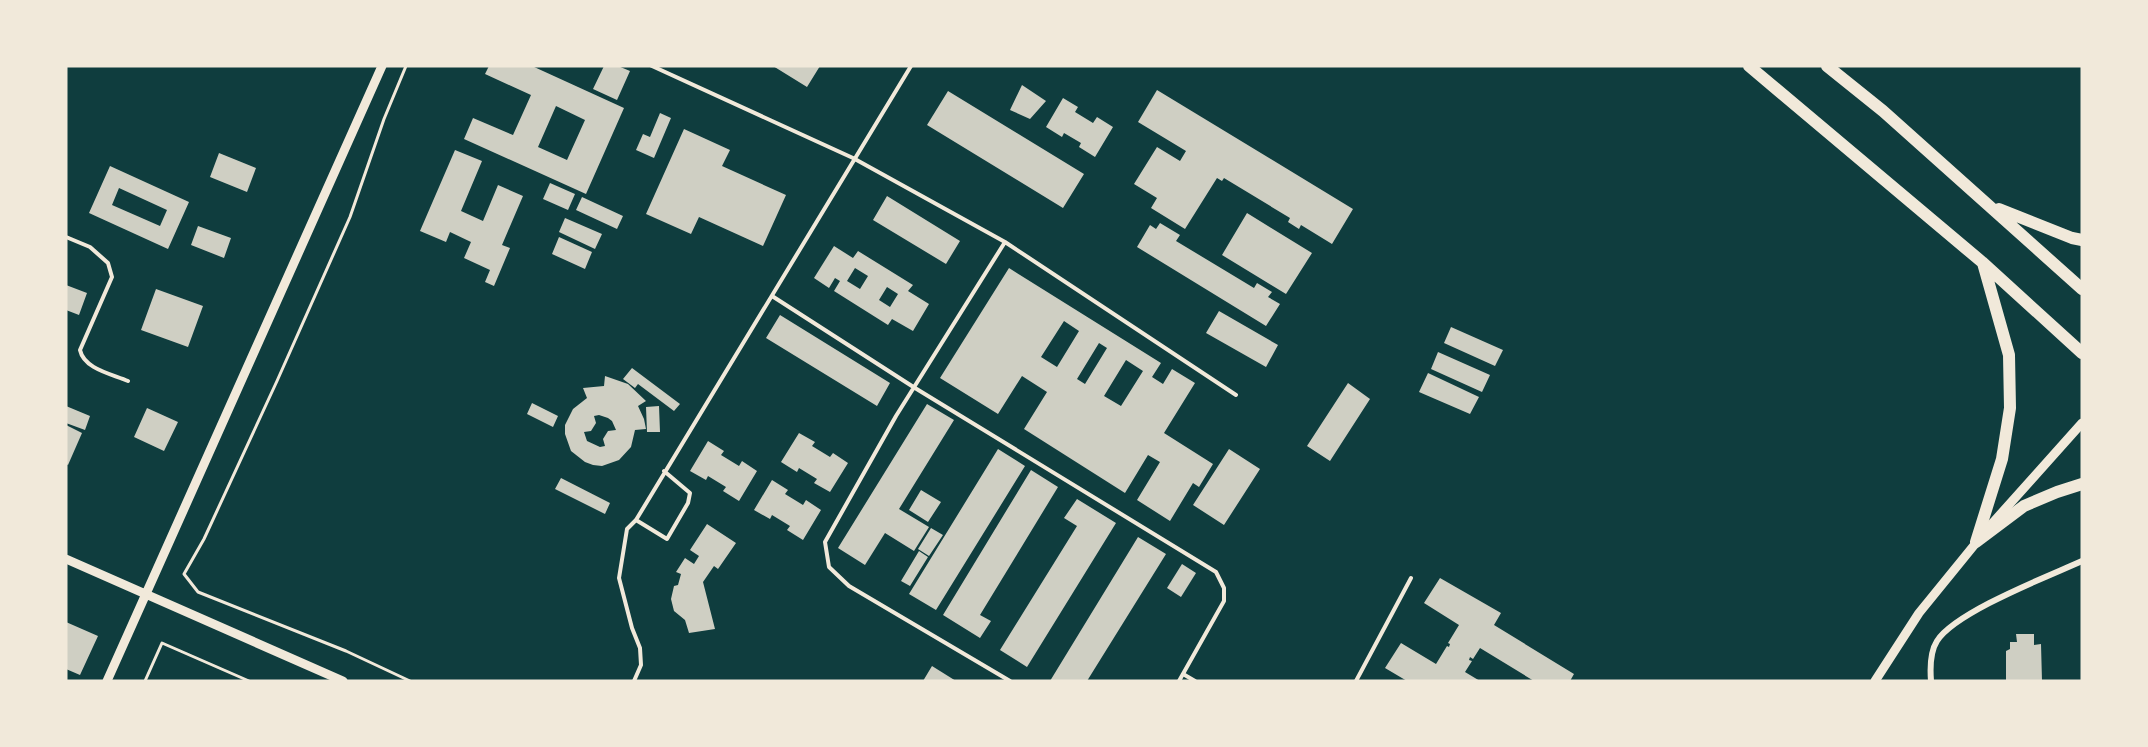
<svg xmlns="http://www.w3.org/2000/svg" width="2148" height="747" font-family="Helvetica,sans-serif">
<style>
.building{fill:#cfcfc3;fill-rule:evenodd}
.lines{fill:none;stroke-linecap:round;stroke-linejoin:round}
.path{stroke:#f1e9da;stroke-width:3}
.service{stroke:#f1e9da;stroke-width:4}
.minor{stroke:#f1e9da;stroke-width:6}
.secondary{stroke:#f1e9da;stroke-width:9}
.trunk{stroke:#f1e9da;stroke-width:12}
</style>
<rect width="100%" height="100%" fill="#0f3d3e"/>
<path class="building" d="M 489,66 L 532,66 L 624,108 L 586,194 L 464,139 L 473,118 L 513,135 L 531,95 L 485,74 ZM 556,106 L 585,120 L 567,160 L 538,147 Z
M 604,66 L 618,66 L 630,71 L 617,100 L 593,89 Z
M 773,66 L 820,66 L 807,87 Z
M 1022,85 L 1046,101 L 1030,119 L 1010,110 Z
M 1157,90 L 1353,209 L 1332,244 L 1301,225 L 1299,229 L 1288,222 L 1290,218 L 1224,178 L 1222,181 L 1217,178 L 1185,229 L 1151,208 L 1157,198 L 1134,184 L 1157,147 L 1180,161 L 1186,151 L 1138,122 Z
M 948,91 L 1084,174 L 1063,208 L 927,125 Z
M 1063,98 L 1078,107 L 1075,112 L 1093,123 L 1097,117 L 1113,127 L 1095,157 L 1079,147 L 1081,143 L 1064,133 L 1062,137 L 1046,127 Z
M 660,113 L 671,118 L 654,158 L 636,150 L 643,134 L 650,137 Z
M 684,129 L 730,150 L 722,166 L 786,195 L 763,246 L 699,217 L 691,234 L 646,214 Z
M 455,150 L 482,161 L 461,211 L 483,221 L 498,185 L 523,196 L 502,245 L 510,248 L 494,286 L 485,282 L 490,270 L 464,258 L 471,242 L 450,232 L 446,242 L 420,231 Z
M 219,153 L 256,168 L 247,192 L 210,177 Z
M 110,166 L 189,202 L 168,249 L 89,213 ZM 119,188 L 167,210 L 160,226 L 112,205 Z
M 550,183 L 575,194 L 568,210 L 543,199 Z
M 887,196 L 960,241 L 946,264 L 873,220 Z
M 582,197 L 623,216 L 617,229 L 576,210 Z
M 1247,213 L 1312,253 L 1286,294 L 1222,255 Z
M 565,218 L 602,234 L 595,249 L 559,232 Z
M 1160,223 L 1180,235 L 1176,241 L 1254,288 L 1257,283 L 1272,292 L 1268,297 L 1280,304 L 1266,326 L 1137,247 L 1150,225 L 1156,229 Z
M 198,226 L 231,238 L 224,258 L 191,245 Z
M 559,237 L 592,252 L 585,269 L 552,254 Z
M 834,246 L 853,258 L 858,251 L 913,285 L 908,291 L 929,304 L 913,331 L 892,319 L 888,325 L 834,291 L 840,281 L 835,278 L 829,288 L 814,278 ZM 855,268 L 868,276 L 860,289 L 847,281 ZM 887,287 L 898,294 L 890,307 L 879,300 Z
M 1009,268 L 1161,363 L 1152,377 L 1163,384 L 1172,369 L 1195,383 L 1164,433 L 1213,464 L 1199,487 L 1193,483 L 1170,521 L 1137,500 L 1160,462 L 1148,455 L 1125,493 L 1024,429 L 1047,392 L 1022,376 L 998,414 L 940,378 ZM 1064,321 L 1079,331 L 1057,367 L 1041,357 ZM 1099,343 L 1107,348 L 1085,384 L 1077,379 ZM 1126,360 L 1143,371 L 1121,406 L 1104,396 Z
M 66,285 L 87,293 L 79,315 L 66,310 Z
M 156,289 L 203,306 L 188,347 L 141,330 Z
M 1219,311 L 1278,345 L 1266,367 L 1206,333 Z
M 780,315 L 890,383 L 877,406 L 766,338 Z
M 1451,327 L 1503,350 L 1495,366 L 1444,343 Z
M 1438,352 L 1490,375 L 1482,392 L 1431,369 Z
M 632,368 L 680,404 L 674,411 L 638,384 L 635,388 L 623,379 Z
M 1428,373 L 1479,397 L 1470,414 L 1419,392 Z
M 605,376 L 628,384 L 646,401 L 638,406 L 644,419 L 646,429 L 635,430 L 631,447 L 619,460 L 602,466 L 593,465 L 585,462 L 571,451 L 565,434 L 565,425 L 573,409 L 587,398 L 583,388 L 604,386 ZM 599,415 L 608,418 L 612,421 L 616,430 L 608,431 L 603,439 L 605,446 L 600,447 L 587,441 L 584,432 L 591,431 L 596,423 L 594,416 Z
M 1348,383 L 1370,399 L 1330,461 L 1307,446 Z
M 532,403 L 558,416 L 553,427 L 527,414 Z
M 927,404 L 954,420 L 899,509 L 929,527 L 914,551 L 885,533 L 865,565 L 838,548 Z
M 66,406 L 90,416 L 85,430 L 66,423 Z
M 659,406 L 660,432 L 647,432 L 646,407 Z
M 147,408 L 178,422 L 164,451 L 134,437 Z
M 66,425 L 82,433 L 68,465 L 66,464 Z
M 799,433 L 815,442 L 812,446 L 830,457 L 833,453 L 848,463 L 830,492 L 814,483 L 817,479 L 799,468 L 797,472 L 781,462 Z
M 708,441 L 724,451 L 721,455 L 739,466 L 742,461 L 757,471 L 739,501 L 723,491 L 726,487 L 708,476 L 706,480 L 690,471 Z
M 998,449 L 1025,466 L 936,610 L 909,594 Z
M 1229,449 L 1260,469 L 1224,525 L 1193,505 Z
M 1031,470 L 1058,487 L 980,615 L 991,621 L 980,638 L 943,615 Z
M 561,478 L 610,503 L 605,514 L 555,489 Z
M 772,480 L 788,490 L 785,494 L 803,505 L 806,500 L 821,510 L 803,540 L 787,530 L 790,526 L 772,515 L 770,519 L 754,510 Z
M 921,490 L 941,502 L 928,522 L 909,510 Z
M 1077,499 L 1116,523 L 1027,667 L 1000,650 L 1077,526 L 1064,518 Z
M 707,524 L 736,543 L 718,569 L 714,566 L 703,582 L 715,629 L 689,633 L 685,620 L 674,611 L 671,599 L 674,586 L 678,585 L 681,574 L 676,572 L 685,558 L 694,564 L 699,556 L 690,550 Z
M 931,528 L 943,535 L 929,556 L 918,549 Z
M 1138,537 L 1166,554 L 1087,681 L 1050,681 Z
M 919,551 L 928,557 L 910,586 L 901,581 Z
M 1182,564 L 1196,573 L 1181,597 L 1167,588 Z
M 1440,578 L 1501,613 L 1494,625 L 1574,674 L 1570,681 L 1534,681 L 1480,648 L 1473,659 L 1470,657 L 1469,660 L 1472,661 L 1465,672 L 1480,681 L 1407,681 L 1385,668 L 1401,643 L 1436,664 L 1447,646 L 1449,647 L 1450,644 L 1448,643 L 1459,625 L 1424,603 Z
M 66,622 L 98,636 L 80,675 L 66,669 Z
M 2016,634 L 2034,634 L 2034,645 L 2041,644 L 2042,681 L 2006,681 L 2006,651 L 2010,649 L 2010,642 L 2017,642 Z
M 932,666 L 956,681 L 923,681 Z"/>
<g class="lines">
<path class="path" d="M 406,66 L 384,119 L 350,217 L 277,381 L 204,539 L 184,574 L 198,592 L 346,651 L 410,681
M 145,681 L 162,643 L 249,681"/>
<path class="service" d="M 652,66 L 853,158 L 1005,242 L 1236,395
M 66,237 L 90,247 L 108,263 L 112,277 L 80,350 C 84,369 112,374 128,381
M 1005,242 L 896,416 L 825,542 L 829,567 L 849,586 L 1010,681
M 772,296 L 915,388 L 1216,572 L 1224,588 L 1224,601 L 1179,681
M 636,520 L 667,539 L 688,503 L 690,493 L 664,471
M 1183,674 L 1195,681
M 634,681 L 641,665 L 640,648 L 632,628 L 619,578 L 627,529 L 636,520 L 911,66
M 1356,681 L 1411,578"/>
<path class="minor" d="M 1931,681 C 1930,668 1930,652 1937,641 C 1955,612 2049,576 2082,561"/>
<path class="secondary" d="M 1989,527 L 2082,423
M 66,559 L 343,681
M 107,681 L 382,66
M 1875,681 L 1919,613 L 1980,538"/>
<path class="trunk" d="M 1749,66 L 1982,262 L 2082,353
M 1827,66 L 1883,111 L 2082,289
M 1999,209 L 2072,238 L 2082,240
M 1976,542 L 2002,459 L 2010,408 L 2009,355 L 1983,263
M 1976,542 L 2024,506 L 2057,492 L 2082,484"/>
</g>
<rect width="2148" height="747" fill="none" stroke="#f1e9da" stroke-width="135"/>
</svg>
